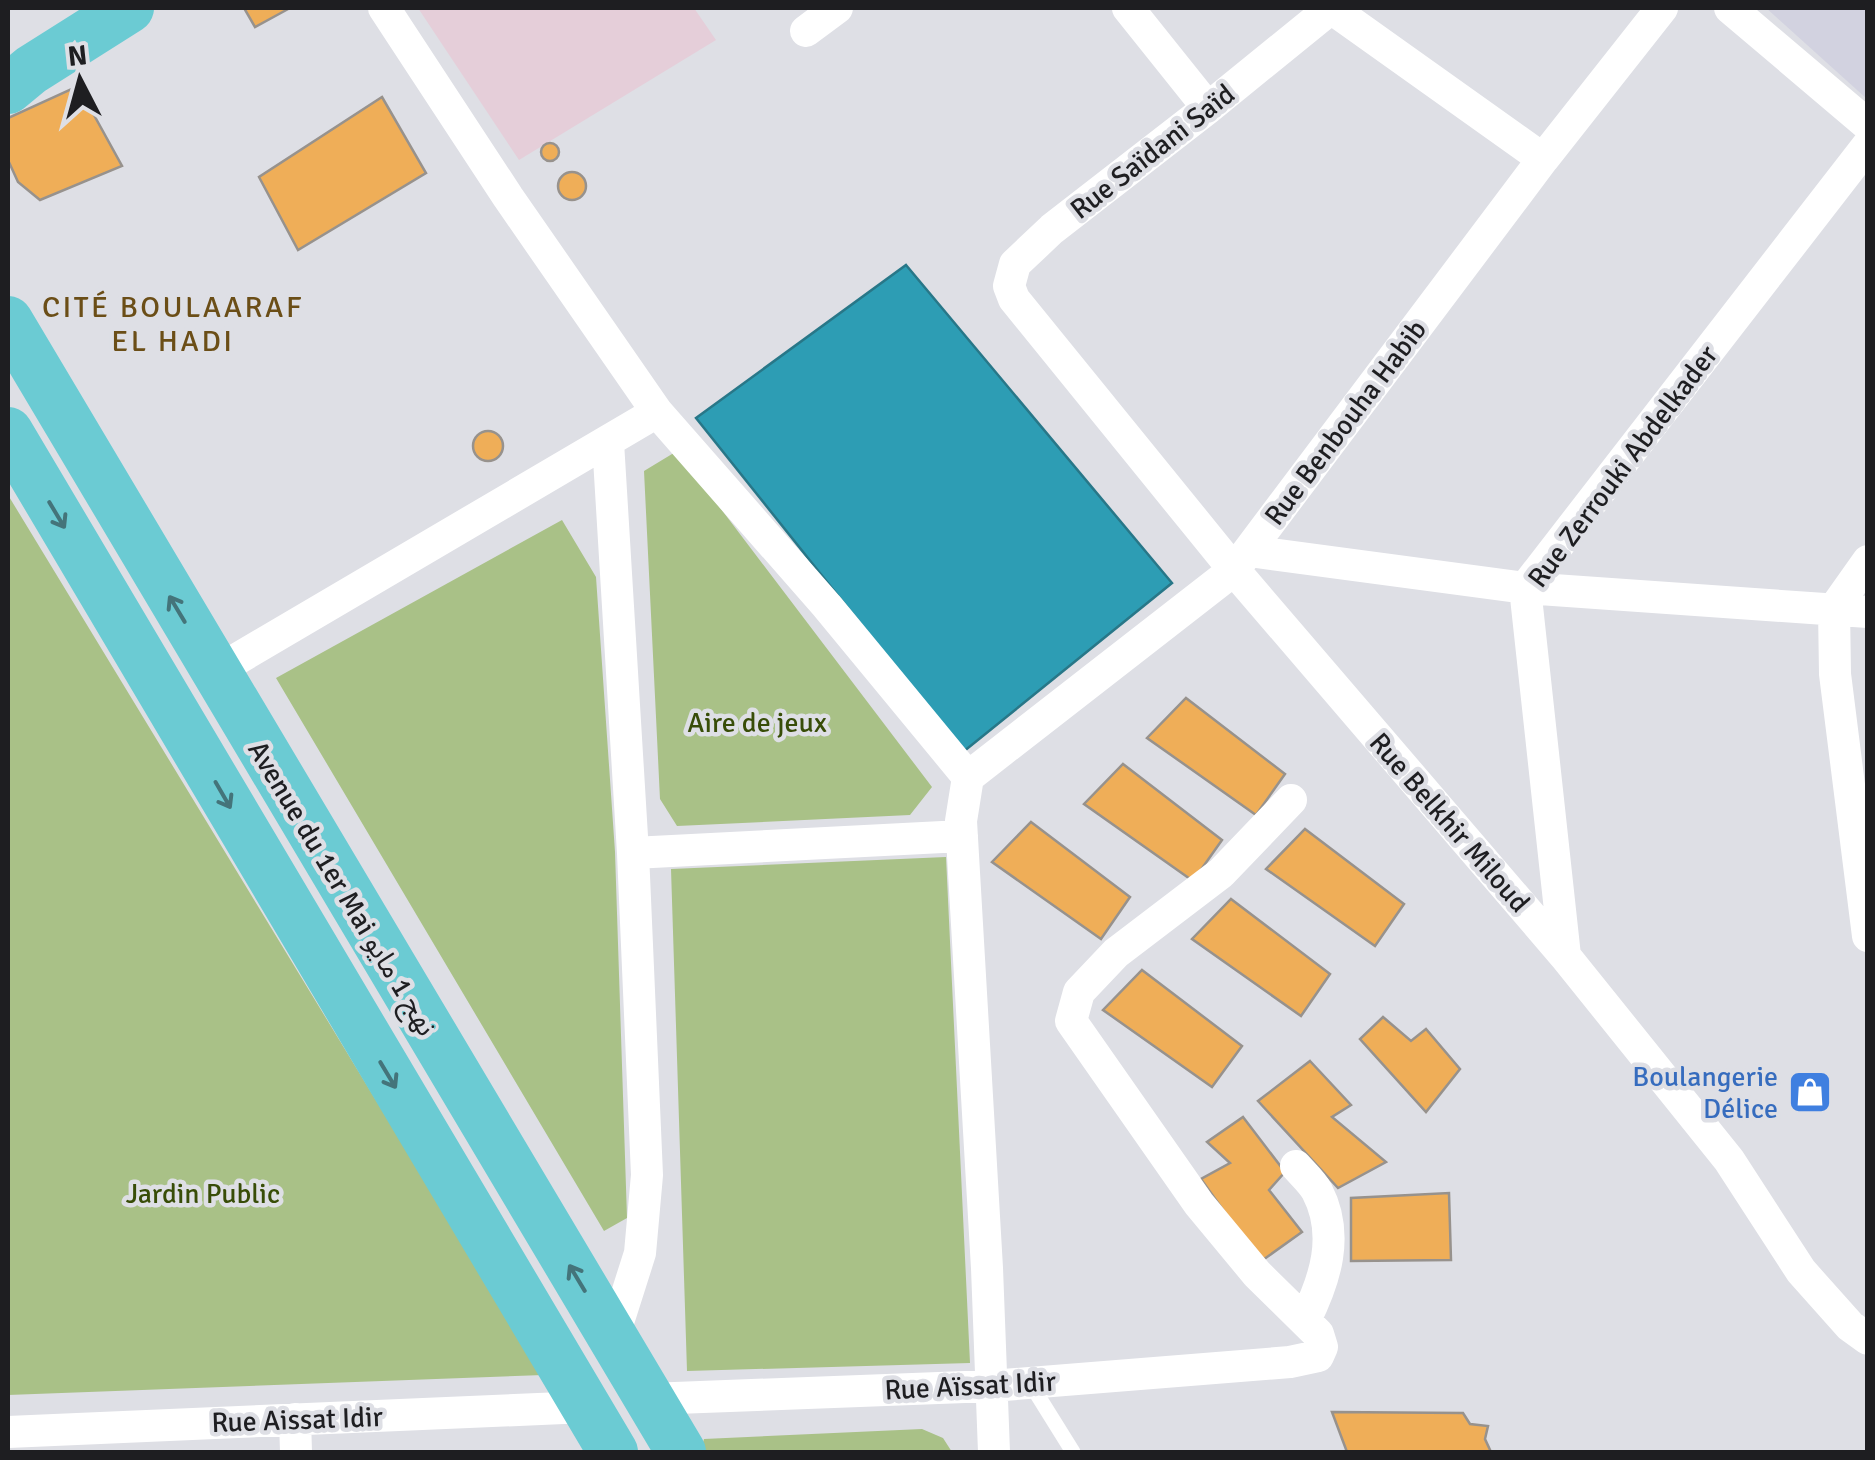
<svg xmlns="http://www.w3.org/2000/svg" width="1875" height="1460" font-family="Signika,'Noto Sans Arabic',sans-serif">
<style>
.built{fill:#d2d2e0}
.industrial{fill:#e5ced9}
.green{fill:#a9c187}
.water{fill:#2d9db4;stroke:#287788;stroke-width:2.5}
.building{fill:#efae58;stroke:#97928d;stroke-width:2.5}
.lines{fill:none;stroke-linecap:round;stroke-linejoin:round}
.service{stroke:#fff;stroke-width:15}
.minor{stroke:#fff;stroke-width:32}
.primary{stroke:#6bcbd3;stroke-width:50}
.oneway{stroke:#44747a}
.labels{text-anchor:middle;stroke-width:9;stroke-linejoin:round;paint-order:stroke}
.street-label{font-size:28px;fill:#1e1e21;stroke:#dedfe5}
.park-label{font-size:28px;fill:#384d08;stroke:#dedfe5}
.shop-label{font-size:28px;fill:#366cbe;stroke:#dedfe5;text-anchor:end}
.neighbourhood-label{font-size:30px;letter-spacing:2.5px;fill:#6b4e17;stroke:#dedfe5}
</style>
<rect width="100%" height="100%" fill="#dedfe5"/>
<path class="built" d="M 1766,8 L 1867,8 L 1867,99 Z"/>
<path class="industrial" d="M 418,8 L 694,8 L 716,40 L 519,160 Z"/>
<path class="green" d="M 677,451 L 932,787 L 910,815 L 677,826 L 660,799 L 644,471 Z
M 8,495 L 543,1375 L 8,1395 Z
M 562,520 L 596,577 L 615,852 L 627,1218 L 604,1231 L 276,678 Z
M 946,857 L 970,1363 L 687,1371 L 671,869 Z
M 922,1429 L 943,1438 L 952,1452 L 700,1452 L 704,1439 Z"/>
<path class="water" d="M 906,265 L 1172,583 L 963,752 L 696,418 Z"/>
<path class="building" d="M 244,8 L 290,8 L 255,27 Z
M 78,86 L 122,166 L 40,200 L 18,182 L 8,160 L 8,118 Z
M 382,97 L 426,173 L 298,250 L 259,177 Z
M541 152a9 9 0 1 1 18 0a9 9 0 1 1-18 0Z
M558 186a14 14 0 1 1 28 0a14 14 0 1 1-28 0Z
M473 446a15 15 0 1 1 30 0a15 15 0 1 1-30 0Z
M 1186,698 L 1285,774 L 1256,815 L 1147,738 Z
M 1123,764 L 1222,840 L 1193,881 L 1084,804 Z
M 1031,822 L 1130,897 L 1101,939 L 992,862 Z
M 1305,829 L 1404,904 L 1375,946 L 1266,869 Z
M 1231,899 L 1330,974 L 1301,1016 L 1192,939 Z
M 1142,970 L 1242,1046 L 1212,1087 L 1103,1010 Z
M 1383,1017 L 1411,1041 L 1426,1029 L 1460,1069 L 1426,1112 L 1360,1039 Z
M 1310,1061 L 1351,1105 L 1332,1117 L 1386,1162 L 1338,1188 L 1258,1101 Z
M 1243,1117 L 1285,1172 L 1269,1190 L 1302,1232 L 1260,1262 L 1201,1179 L 1230,1163 L 1207,1142 Z
M 1449,1193 L 1451,1260 L 1351,1261 L 1351,1198 Z
M 1332,1412 L 1463,1413 L 1470,1424 L 1488,1426 L 1485,1439 L 1491,1452 L 1347,1452 Z"/>
<g class="lines">
<path class="service" d="M 1030,1383 L 1073,1452"/>
<path class="minor" d="M 384,8 L 508,197 L 657,412 L 827,606 L 968,777 L 961,821 L 987,1268 L 994,1452
M 1128,8 L 1208,108
M 1331,8 L 1208,108 L 1052,229 L 1015,264 L 1009,286 L 1014,299 L 1234,570 L 1565,956 L 1729,1160 L 1801,1271 L 1850,1326 L 1868,1339
M 1331,8 L 1543,159
M 1730,8 L 1868,125
M 806,31 L 837,8
M 608,442 L 633,853 L 647,1175 L 640,1253 L 613,1338
M 1249,551 L 1525,588 L 1868,612
M 1868,561 L 1834,609 L 1835,674 L 1868,936
M 215,672 L 657,412
M 968,777 L 1234,570 L 1543,159 L 1662,8
M 633,853 L 962,836
M 1565,956 L 1525,588 L 1868,145
M 1296,1166 C 1303,1174 1312,1182 1317,1191 C 1340,1235 1325,1280 1305,1320
M 649,1399 L 991,1386 L 1290,1362 L 1318,1356 L 1322,1347 L 1318,1334 L 1257,1274 L 1199,1204 L 1071,1021 L 1079,992 L 1116,953 L 1221,873 L 1291,800
M 295,1419 L 296,1452
M 8,1432 L 586,1407"/>
<path class="primary" d="M 8,89 L 31,70 L 129,8
M 8,321 L 681,1452
M 8,432 L 613,1452"/>
</g>
<defs><path id="oneway-shaft" d="M-6 0H5M1.5-3L5.5 0L1.5 3" fill="none" stroke-width="1.6" stroke-linecap="round" stroke-linejoin="round" transform="scale(2.5)"/></defs>
<g class="oneway">
<use href="#oneway-shaft" transform="translate(57 515) rotate(59)"/>
<use href="#oneway-shaft" transform="translate(177 609) rotate(-121)"/>
<use href="#oneway-shaft" transform="translate(223 795) rotate(60)"/>
<use href="#oneway-shaft" transform="translate(388 1075) rotate(59)"/>
<use href="#oneway-shaft" transform="translate(577 1278) rotate(-121)"/>
</g>
<defs>
<g id="shop-square" transform="scale(2.25)"><rect x="-9" y="-9" width="18" height="18" rx="4" fill="#3f7fe0" stroke="#dedfe5"/><path d="M-5-2.5h2.3a2.7 3.5 0 0 1 5.4 0H5L5.5 6h-11ZM-1.5-2.5h3a1.5 2.3 0 0 0-3 0Z" fill="#fff"/></g>
</defs>
<g fill-rule="evenodd">
<use href="#shop-square" x="1810" y="1092"/>
</g>
<g class="labels">
<g class="street-label">
<text transform="translate(1152 151) rotate(-38)" y="10">Rue Saïdani Saïd</text>
<text transform="translate(1345 422) rotate(-53)" y="10">Rue Benbouha Habib</text>
<text transform="translate(1622 466) rotate(-53)" y="10">Rue Zerrouki Abdelkader</text>
<text transform="translate(1450 822) rotate(49)" y="10">Rue Belkhir Miloud</text>
<text transform="translate(343 888) rotate(59)" y="10">Avenue du 1er Mai نهج 1 مايو</text>
<text transform="translate(970 1385) rotate(-3)" y="10">Rue Aïssat Idir</text>
<text transform="translate(297 1419) rotate(-2)" y="10">Rue Aissat Idir</text>
</g>
<g class="park-label">
<text x="757" y="732">Aire de jeux</text>
<text x="203" y="1203">Jardin Public</text>
</g>
<g class="shop-label">
<text x="1778" y="1086">Boulangerie<tspan x="1778" dy="32">Délice</tspan></text>
</g>
<g class="neighbourhood-label">
<text x="173" y="317">CITÉ BOULAARAF<tspan x="173" dy="34">EL HADI</tspan></text>
</g>
</g>
<rect width="1875" height="1460" fill="none" stroke="#1e1e21" stroke-width="20"/>
<g transform="translate(80 80) rotate(354)" stroke="#dedfe5" stroke-width="8" paint-order="stroke">
<path d="M0-8L18 38L0 25L-18 38Z" fill="#1e1e21"/>
<text y="-15" font-size="28" font-weight="bold" text-anchor="middle" fill="#1e1e21">N</text>
</g>
</svg>
